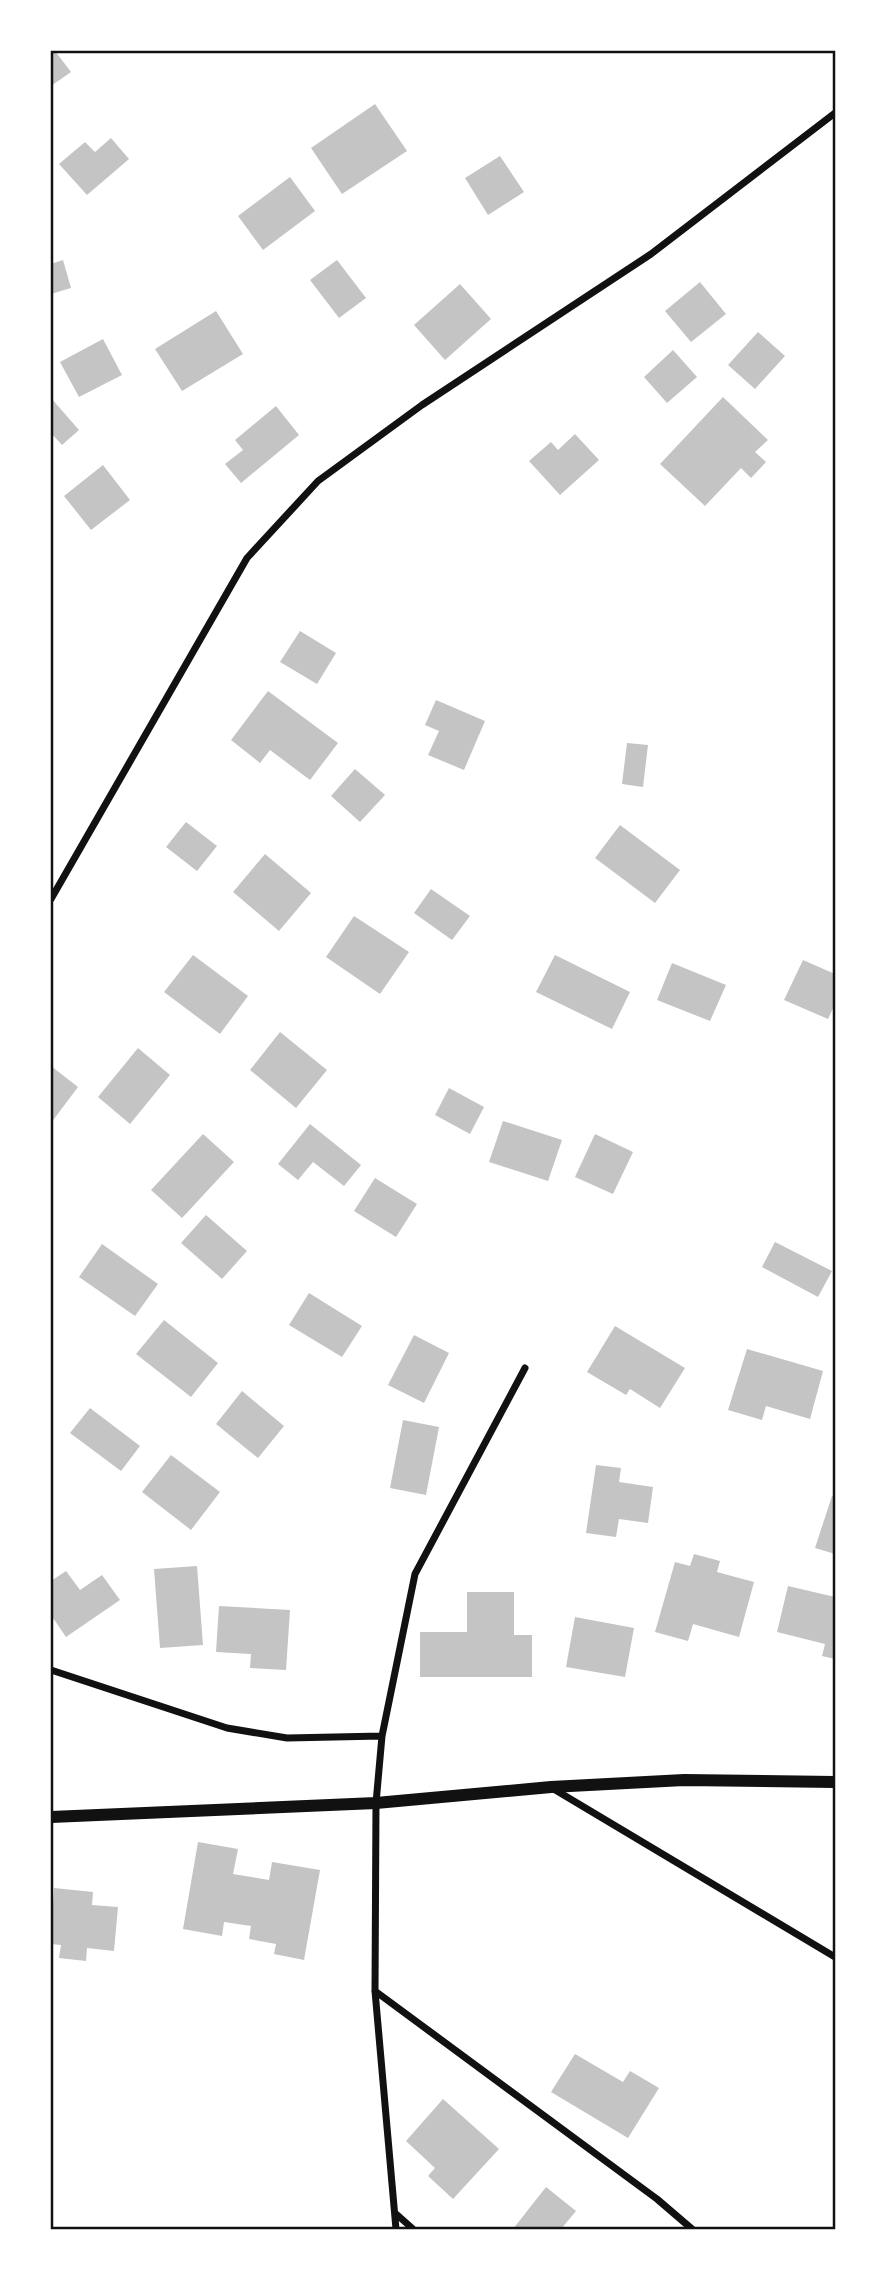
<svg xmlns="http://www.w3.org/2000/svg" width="886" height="2280" font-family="Inter,sans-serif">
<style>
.building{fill:#c4c4c4}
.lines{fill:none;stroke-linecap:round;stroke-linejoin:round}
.minor{stroke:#111;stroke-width:7}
.tertiary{stroke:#111;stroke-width:12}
.neatline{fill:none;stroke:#111;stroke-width:2.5}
</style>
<rect width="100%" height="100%" fill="#fff"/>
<path class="building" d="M 51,51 L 55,51 L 71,72 L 51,86 Z
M 375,104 L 407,151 L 342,194 L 311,148 Z
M 111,138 L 129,159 L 87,195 L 59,164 L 85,142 L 95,152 Z
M 500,156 L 524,192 L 488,215 L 465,178 Z
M 290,177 L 315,211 L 263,250 L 238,216 Z
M 63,260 L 71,288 L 51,294 L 51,264 Z
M 337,260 L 366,298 L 339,318 L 310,280 Z
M 700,282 L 726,314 L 691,342 L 665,311 Z
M 460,284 L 491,319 L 445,360 L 414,325 Z
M 216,311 L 243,354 L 182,391 L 155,349 Z
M 758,332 L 785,356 L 755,389 L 728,365 Z
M 103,339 L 122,375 L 79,397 L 60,362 Z
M 673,350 L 697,377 L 667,403 L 644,377 Z
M 723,397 L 768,440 L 755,452 L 766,462 L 751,478 L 741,468 L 705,506 L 660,464 Z
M 51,398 L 79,430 L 62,445 L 51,433 Z
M 276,406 L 299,435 L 241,483 L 225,464 L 243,450 L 235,440 Z
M 575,434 L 599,460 L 560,495 L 529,461 L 551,442 L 558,450 Z
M 103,465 L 130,500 L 91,530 L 64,496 Z
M 300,631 L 336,653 L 317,684 L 280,662 Z
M 268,691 L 338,743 L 310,780 L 270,750 L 260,763 L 231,740 Z
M 436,700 L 485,721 L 464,770 L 428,755 L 439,731 L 425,725 Z
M 627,743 L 648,745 L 643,787 L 622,784 Z
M 355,769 L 385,795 L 360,822 L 331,796 Z
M 186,822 L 217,846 L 197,871 L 166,847 Z
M 620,825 L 680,870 L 655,903 L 595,858 Z
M 265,854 L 311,893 L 279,931 L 233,892 Z
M 431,889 L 470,916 L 452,940 L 414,913 Z
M 354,916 L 409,952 L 380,994 L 326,957 Z
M 193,955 L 248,996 L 220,1034 L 164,992 Z
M 555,955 L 630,992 L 612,1029 L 536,992 Z
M 803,960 L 835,974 L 835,1004 L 828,1019 L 784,1000 Z
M 672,963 L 726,985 L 710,1021 L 657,1000 Z
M 280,1032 L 327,1070 L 296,1108 L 250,1070 Z
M 138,1048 L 170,1075 L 130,1124 L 98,1097 Z
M 51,1066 L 78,1087 L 51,1123 Z
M 449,1088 L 484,1107 L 470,1134 L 435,1115 Z
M 503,1121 L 562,1140 L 548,1181 L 489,1162 Z
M 310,1124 L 361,1165 L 344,1186 L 313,1162 L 298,1180 L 278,1164 Z
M 203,1134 L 234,1162 L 182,1218 L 151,1190 Z
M 595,1134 L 633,1152 L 613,1194 L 575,1177 Z
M 375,1178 L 417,1204 L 396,1237 L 354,1211 Z
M 206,1215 L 247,1251 L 222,1279 L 181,1243 Z
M 775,1242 L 832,1271 L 818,1297 L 762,1267 Z
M 102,1244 L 158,1284 L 135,1316 L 79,1277 Z
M 309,1293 L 362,1326 L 342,1357 L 289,1325 Z
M 164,1320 L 218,1363 L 191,1397 L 136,1354 Z
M 615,1326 L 685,1368 L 660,1408 L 630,1389 L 626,1395 L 587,1372 Z
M 414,1335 L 449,1353 L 424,1403 L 388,1385 Z
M 747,1349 L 823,1371 L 810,1419 L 766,1406 L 762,1420 L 728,1410 Z
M 242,1391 L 284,1426 L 258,1458 L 216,1424 Z
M 90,1408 L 140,1446 L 121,1471 L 70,1433 Z
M 403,1420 L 439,1427 L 426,1495 L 390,1488 Z
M 171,1455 L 220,1492 L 191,1530 L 142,1492 Z
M 596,1465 L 621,1468 L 619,1482 L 653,1487 L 648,1523 L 619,1519 L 616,1537 L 586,1533 Z
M 832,1496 L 835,1497 L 835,1554 L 815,1548 Z
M 694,1554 L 720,1561 L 717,1572 L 754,1582 L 739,1637 L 693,1624 L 688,1641 L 655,1632 L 675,1562 L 690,1566 Z
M 197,1566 L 203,1645 L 160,1648 L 154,1569 Z
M 66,1571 L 80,1590 L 102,1575 L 120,1600 L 66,1637 L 51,1615 L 51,1581 Z
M 788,1586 L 835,1597 L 835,1659 L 822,1656 L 825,1644 L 777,1632 Z
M 467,1592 L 514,1592 L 514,1635 L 532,1635 L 532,1677 L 420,1677 L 420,1632 L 467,1632 Z
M 219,1606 L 290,1610 L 286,1670 L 250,1668 L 251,1654 L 216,1652 Z
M 575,1617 L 634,1628 L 625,1677 L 566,1667 Z
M 198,1842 L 238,1849 L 233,1874 L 269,1880 L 272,1862 L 320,1870 L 304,1960 L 274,1954 L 276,1944 L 249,1939 L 251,1926 L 224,1922 L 222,1936 L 183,1929 Z
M 54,1888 L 93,1892 L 92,1905 L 118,1907 L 114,1951 L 87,1948 L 86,1961 L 59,1958 L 61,1945 L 51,1944 Z
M 575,2054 L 623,2082 L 630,2071 L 659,2088 L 628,2138 L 551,2092 Z
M 443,2099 L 499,2149 L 453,2199 L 428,2176 L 435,2168 L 406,2141 Z
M 546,2187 L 576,2211 L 561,2229 L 513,2229 Z"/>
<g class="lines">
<path class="minor" d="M 51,899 L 247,558 L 318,481 L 422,405 L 651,254 L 835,113
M 51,1670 L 227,1728 L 287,1738 L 382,1736
M 552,1788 L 835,1957
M 375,1991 L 657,2199 L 692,2229
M 395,2213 L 413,2229
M 396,2229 L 375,1991 L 376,1803 L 382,1736 L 415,1574 L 525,1368"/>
<path class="tertiary" d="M 51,1817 L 376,1803 L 551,1787 L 684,1780 L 835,1782"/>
</g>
<rect width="886" height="2280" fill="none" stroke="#ffffff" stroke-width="105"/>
<rect x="52" y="52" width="782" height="2176" class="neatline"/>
</svg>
